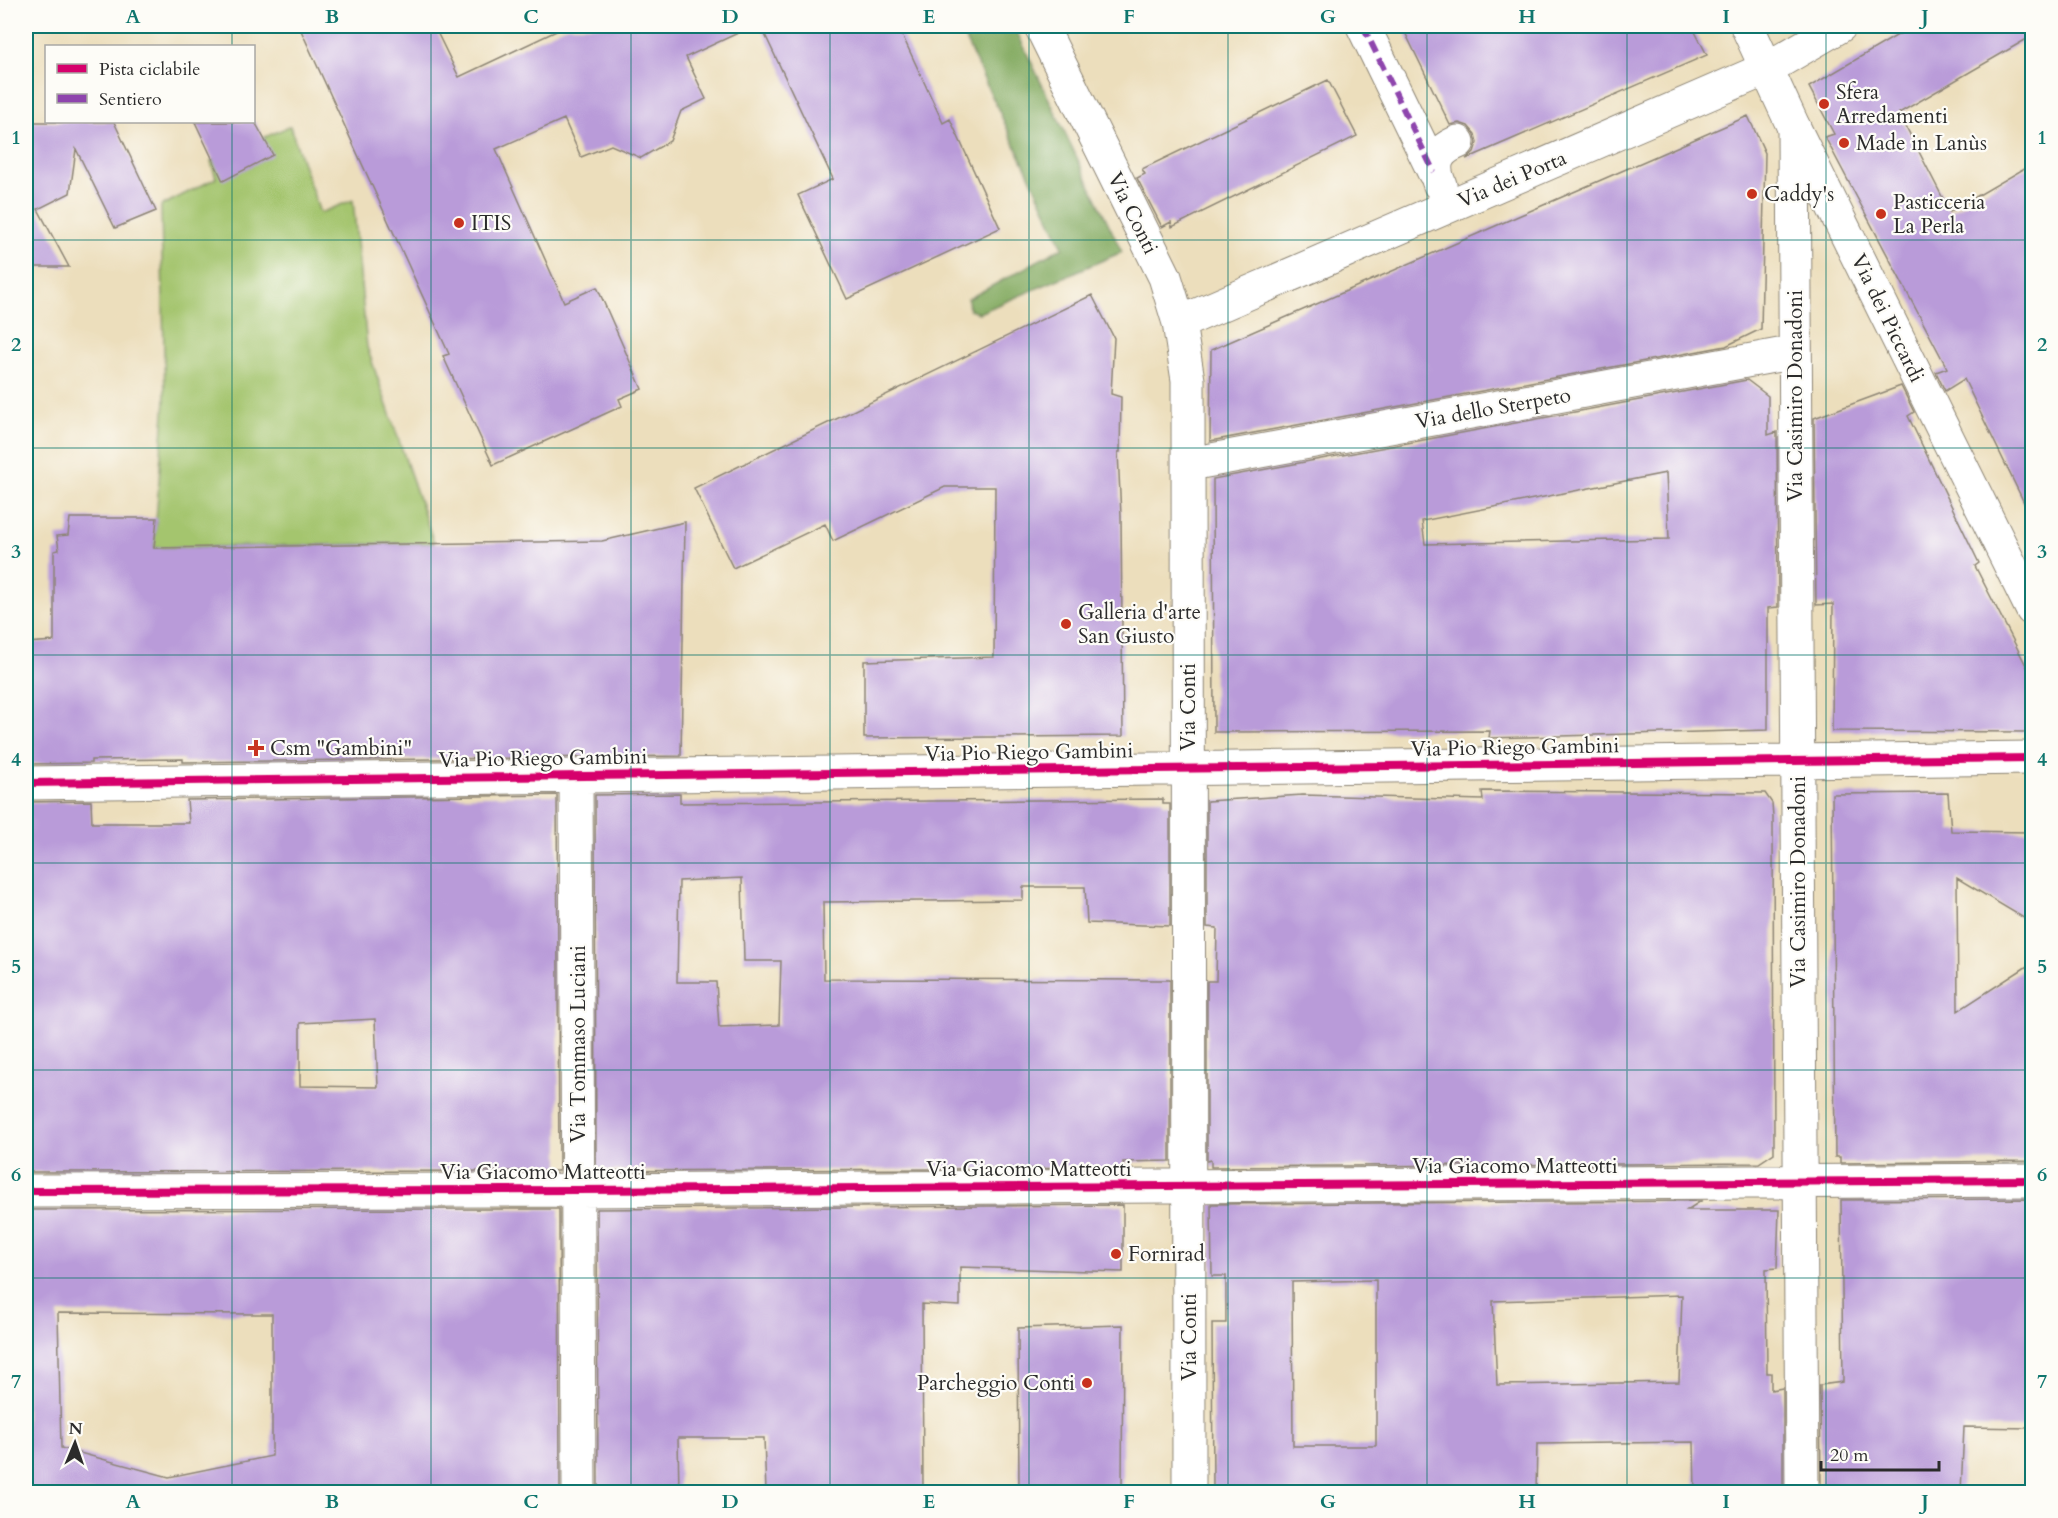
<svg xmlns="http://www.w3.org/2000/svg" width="2058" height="1518" font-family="Cardo,serif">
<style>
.green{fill:#a4c56e;stroke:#68784c;stroke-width:1.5}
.forest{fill:#83aa61;stroke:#576a46;stroke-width:1.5}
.building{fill:#b99bd9;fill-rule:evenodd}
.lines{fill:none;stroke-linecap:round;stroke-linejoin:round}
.street-casing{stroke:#8c8474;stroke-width:35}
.secondary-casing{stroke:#8c8474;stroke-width:35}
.street{stroke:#fff;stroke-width:33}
.secondary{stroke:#fff;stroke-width:33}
.quiet{stroke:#8e44ad;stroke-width:6;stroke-dasharray:12 6;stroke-linecap:butt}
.cycleway-casing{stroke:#fdfcf7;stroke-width:11}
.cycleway{stroke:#d6006c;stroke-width:8}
.grid{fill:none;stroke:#0f766e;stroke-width:1.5;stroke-opacity:0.55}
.poi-dot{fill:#c8321e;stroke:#fdfcf7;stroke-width:2}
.labels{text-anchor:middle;stroke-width:4.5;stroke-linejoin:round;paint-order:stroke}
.poi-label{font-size:21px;fill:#2b2b2b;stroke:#fdfcf7;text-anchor:start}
.street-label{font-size:21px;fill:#2b2b2b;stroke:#fdfcf7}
.neatline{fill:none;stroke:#0f766e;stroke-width:2}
.grid-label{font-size:20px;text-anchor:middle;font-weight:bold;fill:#0f766e}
</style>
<rect width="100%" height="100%" fill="#fdfcf7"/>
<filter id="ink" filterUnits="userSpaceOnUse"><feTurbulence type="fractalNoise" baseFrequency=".0167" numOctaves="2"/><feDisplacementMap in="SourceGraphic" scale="12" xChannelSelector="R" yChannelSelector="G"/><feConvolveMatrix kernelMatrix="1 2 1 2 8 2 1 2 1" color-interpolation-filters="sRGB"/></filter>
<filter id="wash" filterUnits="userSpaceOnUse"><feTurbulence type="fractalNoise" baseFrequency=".008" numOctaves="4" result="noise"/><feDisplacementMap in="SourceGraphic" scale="24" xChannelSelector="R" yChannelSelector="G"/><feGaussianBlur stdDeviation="1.35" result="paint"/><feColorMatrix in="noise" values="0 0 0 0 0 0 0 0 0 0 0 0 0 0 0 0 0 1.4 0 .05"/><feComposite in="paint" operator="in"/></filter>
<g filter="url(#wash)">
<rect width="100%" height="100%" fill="#ecdebc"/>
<path class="green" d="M 290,126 L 320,213 L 353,200 L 367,347 L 434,543 L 154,548 L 165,400 L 161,206 L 216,178 L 211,161 Z"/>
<path class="forest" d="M 959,26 L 1014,26 L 1122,252 L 979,313 L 969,310 L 968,299 L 1063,247 Z"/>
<g id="blocks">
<path class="building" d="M 299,26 L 434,26 L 459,77 L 567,26 L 753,26 L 686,57 L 706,99 L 681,111 L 670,141 L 641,158 L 611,145 L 581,157 L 564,119 L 496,149 L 564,302 L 597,287 L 642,389 L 619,399 L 622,406 L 493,465 L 443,356 L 449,354 Z
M 761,26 L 898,26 L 943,123 L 950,119 L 1000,228 L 847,299 L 798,195 L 833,179 Z
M 1402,26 L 1692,26 L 1707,55 L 1466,159 L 1474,152 L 1477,143 L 1475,134 L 1468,126 L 1459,123 L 1450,125 Z
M 1913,26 L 2032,26 L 2032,36 L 1899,113 L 1950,212 L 2032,164 L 2032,519 L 1964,379 L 1945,391 L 1936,372 L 1947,368 L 1825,137 L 1834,134 L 1809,87 Z
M 1328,80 L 1357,136 L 1172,227 L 1171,222 L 1162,227 L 1137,178 L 1145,174 L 1142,169 Z
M 1748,116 L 1765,153 L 1761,329 L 1726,346 L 1210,441 L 1211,350 Z
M 26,122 L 114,122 L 156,211 L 115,228 L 76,149 L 70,193 L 38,209 L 69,267 L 26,267 Z
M 195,122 L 255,122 L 273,155 L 223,181 Z
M 1092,295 L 1114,338 L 1111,394 L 1121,397 L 1120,452 L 1118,452 L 1121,516 L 1123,736 L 864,738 L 864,661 L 994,657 L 995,487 L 945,487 L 833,541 L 825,524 L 733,568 L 694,488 Z
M 1747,380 L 1768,396 L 1768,435 L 1777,432 L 1778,607 L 1768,608 L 1768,730 L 1489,738 L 1490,731 L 1214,732 L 1213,479 ZM 1666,473 L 1669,539 L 1425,544 L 1422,521 Z
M 1901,386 L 1914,412 L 1908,416 L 1979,563 L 1975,566 L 2032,677 L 2032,732 L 1832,731 L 1833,604 L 1816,605 L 1814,418 Z
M 70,518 L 157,518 L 154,548 L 602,541 L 685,522 L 681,756 L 183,762 L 183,759 L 91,760 L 91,763 L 26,764 L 26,643 L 54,641 L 54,551 L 59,550 L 57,536 L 68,535 Z
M 1482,791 L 1765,793 L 1772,803 L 1773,817 L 1774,1153 L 1759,1163 L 1211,1167 L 1211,1160 L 1207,1161 L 1207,981 L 1216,981 L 1217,928 L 1207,927 L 1207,801 L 1303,795 L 1483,800 Z
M 1948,793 L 1951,831 L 2032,832 L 2032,923 L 1957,878 L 1958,1011 L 2032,963 L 2032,1161 L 1840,1163 L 1840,1157 L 1835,1157 L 1832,794 Z
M 680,794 L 680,803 L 1163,799 L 1163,804 L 1170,804 L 1170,926 L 1087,923 L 1085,887 L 1023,887 L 1023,900 L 823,902 L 824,979 L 1170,980 L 1170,1161 L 1123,1162 L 1123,1168 L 596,1171 L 595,795 ZM 742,878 L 744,961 L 781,961 L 779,1025 L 719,1027 L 716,982 L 677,982 L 679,881 Z
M 557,795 L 559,1171 L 26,1172 L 26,802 L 91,801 L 92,823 L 189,823 L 187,800 ZM 375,1019 L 378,1087 L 300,1086 L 300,1023 Z
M 2032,1199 L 2032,1428 L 1964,1427 L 1961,1492 L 1821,1492 L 1820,1385 L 1843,1382 L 1841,1200 Z
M 1701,1201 L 1687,1210 L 1779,1210 L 1777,1268 L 1766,1269 L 1767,1373 L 1771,1373 L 1771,1390 L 1783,1388 L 1783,1492 L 1695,1492 L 1694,1442 L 1537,1444 L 1536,1492 L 1213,1492 L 1212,1323 L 1226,1323 L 1226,1276 L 1212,1276 L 1211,1204 ZM 1376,1280 L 1376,1446 L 1293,1446 L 1292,1282 ZM 1682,1295 L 1679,1382 L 1497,1385 L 1493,1301 Z
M 1123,1205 L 1123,1272 L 960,1267 L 960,1306 L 922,1304 L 923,1492 L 766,1492 L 764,1438 L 678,1438 L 679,1492 L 598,1492 L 597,1209 Z
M 559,1209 L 560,1492 L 26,1492 L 26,1210 ZM 58,1313 L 272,1314 L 272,1456 L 169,1477 L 61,1448 Z
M 1123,1325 L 1122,1492 L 1019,1492 L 1018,1328 Z"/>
</g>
</g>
<g filter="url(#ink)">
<use href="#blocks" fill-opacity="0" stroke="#8c8474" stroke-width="1.5"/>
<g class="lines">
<g class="street-casing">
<path id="street" d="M 1041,26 L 1165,277 L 1179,323 L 1188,380 L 1189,1492
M 1363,26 L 1434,172
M 1794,128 L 1802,1492
M 1440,185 C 1431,164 1436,151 1458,142
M 1179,323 L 1768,68 L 1840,26
M 1190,464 L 1795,352
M 576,776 L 579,1492
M 26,783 L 2032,758
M 26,1191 L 579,1190 L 2032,1180"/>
</g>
<g class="secondary-casing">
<path id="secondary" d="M 1747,26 L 1794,128 L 2032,609"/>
</g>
<use href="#street" class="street"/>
<use href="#secondary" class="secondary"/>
<path class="quiet" d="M 1363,26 L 1434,172"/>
<g class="cycleway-casing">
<path id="cycleway" d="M 26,783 L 2032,758
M 26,1191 L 579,1190 L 2032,1180"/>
</g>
<use href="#cycleway" class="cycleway"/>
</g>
</g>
<path class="grid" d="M 232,26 L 232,46M 431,26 L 431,1492M 631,26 L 631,1492M 830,26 L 830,1492M 1029,26 L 1029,1492M 1228,26 L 1228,1492M 1427,26 L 1427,1492M 1627,26 L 1627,1492M 1826,26 L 1826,1492M 232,122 L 232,1492M 26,240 L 2032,240M 26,448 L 2032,448M 26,655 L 2032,655M 26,863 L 2032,863M 26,1070 L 2032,1070M 26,1278 L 2032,1278"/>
<g class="poi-dot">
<circle cx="1824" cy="104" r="6"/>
<circle cx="1844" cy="143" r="6"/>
<circle cx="1752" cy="194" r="6"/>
<circle cx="1881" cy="214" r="6"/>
<circle cx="459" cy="223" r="6"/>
<circle cx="1066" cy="624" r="6"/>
<path d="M253 739h6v6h6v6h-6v6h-6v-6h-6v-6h6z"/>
<circle cx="1116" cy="1254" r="6"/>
<circle cx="1087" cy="1383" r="6"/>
</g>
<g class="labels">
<g class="poi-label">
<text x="1836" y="99">Sfera<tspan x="1836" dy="24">Arredamenti</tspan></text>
<text x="1856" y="150">Made in Lanùs</text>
<text x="1764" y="201">Caddy's</text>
<text x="1893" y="209">Pasticceria<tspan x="1893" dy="24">La Perla</tspan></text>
<text x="471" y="230">ITIS</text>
<text x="1078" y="619">Galleria d'arte<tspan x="1078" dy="24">San Giusto</tspan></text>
<text x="270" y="755">Csm "Gambini"</text>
<text x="1128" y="1261">Fornirad</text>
<text x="1075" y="1390" text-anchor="end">Parcheggio Conti</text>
</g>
<g class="street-label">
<text transform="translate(1512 179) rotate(-23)" y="7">Via dei Porta</text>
<text transform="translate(1133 213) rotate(64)" y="7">Via Conti</text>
<text transform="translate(1888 318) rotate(64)" y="7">Via dei Piccardi</text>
<text transform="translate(1795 396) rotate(-90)" y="7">Via Casimiro Donadoni</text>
<text transform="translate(1493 408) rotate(-10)" y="7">Via dello Sterpeto</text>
<text transform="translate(1188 707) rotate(-90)" y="7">Via Conti</text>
<text transform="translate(1515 747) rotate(-1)" y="7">Via Pio Riego Gambini</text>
<text transform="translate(1029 752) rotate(-1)" y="7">Via Pio Riego Gambini</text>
<text transform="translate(543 758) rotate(-1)" y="7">Via Pio Riego Gambini</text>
<text transform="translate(1798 882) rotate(-90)" y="7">Via Casimiro Donadoni</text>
<text transform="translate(578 1044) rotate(-90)" y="7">Via Tommaso Luciani</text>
<text x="1515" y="1173">Via Giacomo Matteotti</text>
<text x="1029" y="1176">Via Giacomo Matteotti</text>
<text x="543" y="1179">Via Giacomo Matteotti</text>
<text transform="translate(1189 1337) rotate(-90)" y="7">Via Conti</text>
</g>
</g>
<rect width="2058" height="1518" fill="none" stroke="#fdfcf7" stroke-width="66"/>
<rect x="45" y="45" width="210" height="78" fill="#fdfcf7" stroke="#a9a8a5" stroke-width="1.5"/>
<rect x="57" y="64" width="30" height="9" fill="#d6006c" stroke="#a9a8a5" stroke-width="1.5"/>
<text x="99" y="75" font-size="18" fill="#2b2b2b">Pista ciclabile</text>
<rect x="57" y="94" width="30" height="9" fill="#8e44ad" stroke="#a9a8a5" stroke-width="1.5"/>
<text x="99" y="105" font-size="18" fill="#2b2b2b">Sentiero</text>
<g transform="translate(75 1443) rotate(2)" stroke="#fdfcf7" stroke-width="4.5" paint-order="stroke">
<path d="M0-4.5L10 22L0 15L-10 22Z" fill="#2b2b2b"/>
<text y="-9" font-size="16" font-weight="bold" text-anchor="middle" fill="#2b2b2b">N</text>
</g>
<path d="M1821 1461v9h118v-9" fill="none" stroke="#2b2b2b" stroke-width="3"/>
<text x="1830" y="1461" font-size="18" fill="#2b2b2b" stroke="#fdfcf7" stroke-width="4.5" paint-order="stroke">20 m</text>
<rect x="33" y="33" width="1992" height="1452" class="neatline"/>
<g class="grid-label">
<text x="133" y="23">A</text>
<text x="332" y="23">B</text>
<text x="531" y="23">C</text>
<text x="730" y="23">D</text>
<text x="929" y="23">E</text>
<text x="1129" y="23">F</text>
<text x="1328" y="23">G</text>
<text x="1527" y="23">H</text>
<text x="1726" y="23">I</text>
<text x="1925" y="23">J</text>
<text x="16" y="144">1</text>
<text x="2042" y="144">1</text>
<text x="16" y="351">2</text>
<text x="2042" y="351">2</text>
<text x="16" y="558">3</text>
<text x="2042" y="558">3</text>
<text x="16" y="766">4</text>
<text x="2042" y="766">4</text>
<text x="16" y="973">5</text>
<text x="2042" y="973">5</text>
<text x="16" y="1181">6</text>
<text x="2042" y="1181">6</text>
<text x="16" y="1388">7</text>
<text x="2042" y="1388">7</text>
<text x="133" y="1508">A</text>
<text x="332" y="1508">B</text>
<text x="531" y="1508">C</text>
<text x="730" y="1508">D</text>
<text x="929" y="1508">E</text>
<text x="1129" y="1508">F</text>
<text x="1328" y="1508">G</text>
<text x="1527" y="1508">H</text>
<text x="1726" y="1508">I</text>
<text x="1925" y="1508">J</text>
</g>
</svg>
